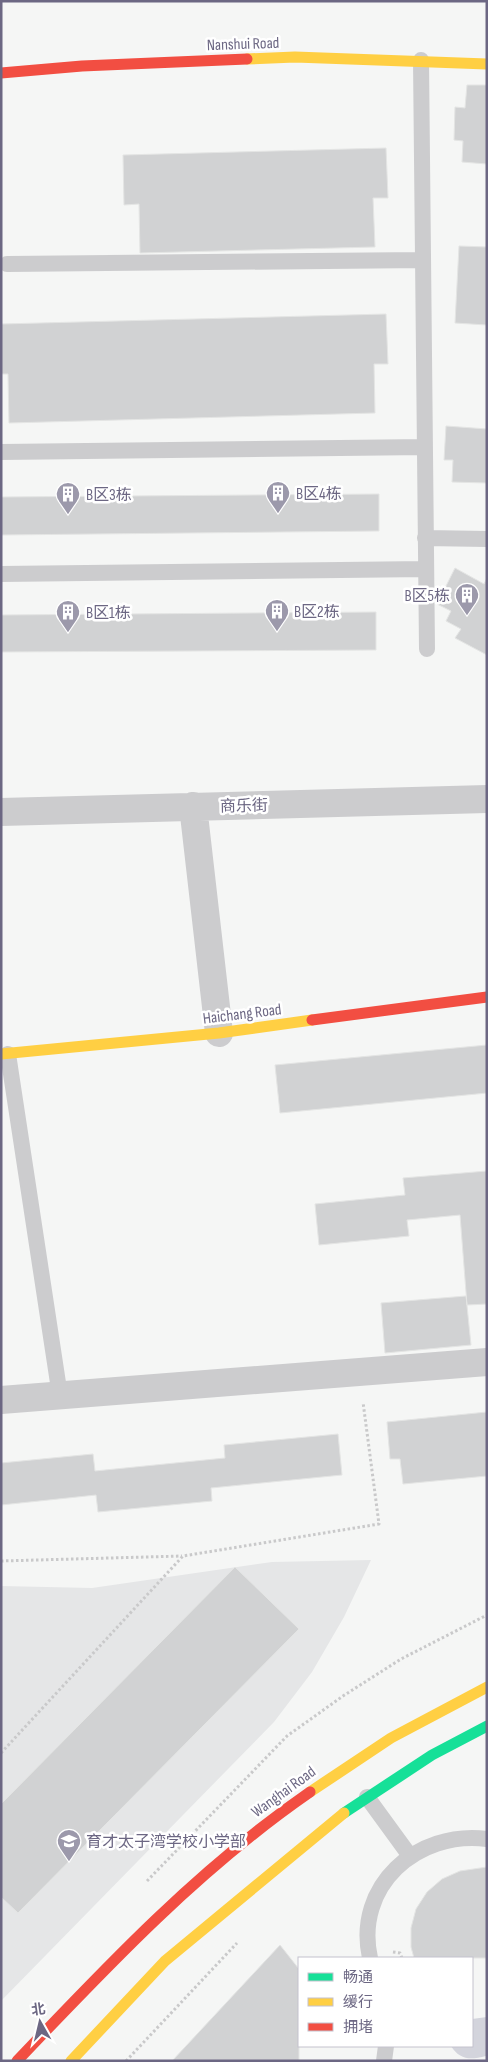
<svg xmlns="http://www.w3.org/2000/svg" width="488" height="2062" font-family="'Sofia Sans Condensed','Noto Sans SC',sans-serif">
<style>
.built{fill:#e5e6e7}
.water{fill:#d3d4dc}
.building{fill:#d1d2d3;stroke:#e4e5e4}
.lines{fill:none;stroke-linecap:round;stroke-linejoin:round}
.path{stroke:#c9c9ca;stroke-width:3;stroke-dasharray:2.5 2.5;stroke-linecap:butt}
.lane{stroke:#ccccce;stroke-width:16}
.street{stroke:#ccccce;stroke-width:28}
.fast{stroke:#16e098;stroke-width:11}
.slow{stroke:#ffcf43;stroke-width:11}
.jam{stroke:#f24e42;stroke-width:11}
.labels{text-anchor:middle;stroke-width:5;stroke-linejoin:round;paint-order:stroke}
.street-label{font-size:16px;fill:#6c6783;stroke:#fff}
.poi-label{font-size:16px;fill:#6c6783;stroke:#fff;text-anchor:start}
</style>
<rect width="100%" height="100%" fill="#f5f6f5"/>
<path class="built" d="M 371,1560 L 344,1617 L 312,1672 L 274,1722 L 1,2001 L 1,1586 L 92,1588 L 272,1562 Z"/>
<path class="water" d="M 487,2017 L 486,2056 C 470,2060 460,2060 451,2046 L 472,2046 L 472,2019 Z"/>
<path class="building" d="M 467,85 L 487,85 L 487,164 L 462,162 L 463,141 L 454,140 L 455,107 L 465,108 Z
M 386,148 L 388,198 L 373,198 L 375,247 L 140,253 L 139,204 L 124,205 L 123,155 Z
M 459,246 L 487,247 L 487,325 L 455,323 Z
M 386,314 L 388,364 L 374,364 L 375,413 L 9,423 L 8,374 L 1,374 L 1,324 Z
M 446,426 L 487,429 L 487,483 L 452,482 L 453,460 L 444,460 Z
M 379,494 L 379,531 L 1,535 L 1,497 Z
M 455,568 L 484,584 L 487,578 L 487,655 L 455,638 L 461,629 L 446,621 L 451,611 L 437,604 Z
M 376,612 L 376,650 L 1,652 L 1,615 Z
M 487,1045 L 487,1093 L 280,1113 L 275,1065 Z
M 487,1171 L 487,1304 L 467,1305 L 460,1215 L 407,1220 L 409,1236 L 319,1245 L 315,1204 L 405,1195 L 403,1178 Z
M 466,1296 L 471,1345 L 385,1353 L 381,1303 Z
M 487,1412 L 487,1476 L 403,1484 L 400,1459 L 390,1459 L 387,1422 Z
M 338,1434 L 342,1475 L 211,1488 L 212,1501 L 98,1512 L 96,1495 L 1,1505 L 1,1463 L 93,1454 L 95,1471 L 225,1458 L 224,1445 Z
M 235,1567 L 299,1629 L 18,1913 L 1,1897 L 1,1804 Z
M 487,1867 L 487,1958 L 414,1958 L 411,1947 L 411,1928 L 416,1909 L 427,1892 L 442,1879 L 460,1871 Z
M 280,1945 L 299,1969 L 299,2061 L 172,2061 Z"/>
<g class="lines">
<path class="path" d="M 1,1561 L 182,1556
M 1,1753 L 183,1556 L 379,1524 L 363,1402
M 147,1881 L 287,1736 L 343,1696 L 401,1659 L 487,1615
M 393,1952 L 400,1953 L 402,1958
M 126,2061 L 237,1943"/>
<path class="lane" d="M 421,60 L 427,649
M 7,264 L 423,260
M 1,452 L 425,447
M 425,538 L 487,539
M 1,574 L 426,569
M 8,1054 L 60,1396
M 367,1797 L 410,1856
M 370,1958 C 354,1886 417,1830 487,1839
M 384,2061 L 386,2046"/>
<path class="street" d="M 193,806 L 219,1033
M 1,812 L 487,799
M 1,1400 L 487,1362"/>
<path class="fast" d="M 344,1813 L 432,1755 L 487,1726"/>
<path class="slow" d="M 247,59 L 295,57 L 487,64
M 1,1054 L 219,1033 L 312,1020
M 310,1792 L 391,1738 L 487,1687
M 71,2061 L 165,1961 L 344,1813"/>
<path class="jam" d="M 1,73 L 82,66 L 247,59
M 312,1020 L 487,997
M 17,2061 C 109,1964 200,1868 310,1792"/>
</g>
<defs>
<g id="building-pin" transform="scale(1.25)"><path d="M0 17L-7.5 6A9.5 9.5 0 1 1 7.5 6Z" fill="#9c99ab" stroke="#fff"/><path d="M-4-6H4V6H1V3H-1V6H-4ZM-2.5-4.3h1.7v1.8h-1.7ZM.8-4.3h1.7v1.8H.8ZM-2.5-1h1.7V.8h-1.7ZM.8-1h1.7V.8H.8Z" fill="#fff"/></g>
<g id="school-pin" transform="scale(1.25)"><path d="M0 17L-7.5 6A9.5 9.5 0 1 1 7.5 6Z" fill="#9c99ab" stroke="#fff"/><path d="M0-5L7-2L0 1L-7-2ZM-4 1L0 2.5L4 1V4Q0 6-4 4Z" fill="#fff"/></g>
</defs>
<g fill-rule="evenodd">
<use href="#building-pin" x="278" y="493"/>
<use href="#building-pin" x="68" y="494"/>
<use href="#building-pin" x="467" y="595"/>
<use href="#building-pin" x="277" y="611"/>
<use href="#building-pin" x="68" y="612"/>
<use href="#school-pin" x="69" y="1841"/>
</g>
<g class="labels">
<g class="street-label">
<text transform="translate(243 43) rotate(-2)" y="6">Nanshui Road</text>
<text transform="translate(244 805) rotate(-1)" y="6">商乐街</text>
<text transform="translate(242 1013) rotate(-7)" y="6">Haichang Road</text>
<text transform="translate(283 1791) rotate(-36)" y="6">Wanghai Road</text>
</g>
<g class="poi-label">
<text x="296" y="499">B区4栋</text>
<text x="86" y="500">B区3栋</text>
<text x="450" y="601" text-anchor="end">B区5栋</text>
<text x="294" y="617">B区2栋</text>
<text x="86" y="618">B区1栋</text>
<text x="86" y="1847">育才太子湾学校小学部</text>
</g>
</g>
<rect width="488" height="2062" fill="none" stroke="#6c6783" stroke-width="5"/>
<rect x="298" y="1957" width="175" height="90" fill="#ffffff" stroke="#c4c2cd"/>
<rect x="308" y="1973" width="25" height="8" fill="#16e098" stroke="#c4c2cd"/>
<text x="343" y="1982" font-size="15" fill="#6c6783">畅通</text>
<rect x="308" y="1998" width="25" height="8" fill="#ffcf43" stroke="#c4c2cd"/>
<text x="343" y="2007" font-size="15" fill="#6c6783">缓行</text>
<rect x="308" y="2023" width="25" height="8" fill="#f24e42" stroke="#c4c2cd"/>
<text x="343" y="2032" font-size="15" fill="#6c6783">拥堵</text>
<g transform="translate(40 2022) rotate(352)" stroke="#ffffff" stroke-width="4" paint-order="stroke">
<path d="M0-4L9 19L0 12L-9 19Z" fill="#6c6783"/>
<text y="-8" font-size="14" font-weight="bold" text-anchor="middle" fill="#6c6783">北</text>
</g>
</svg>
